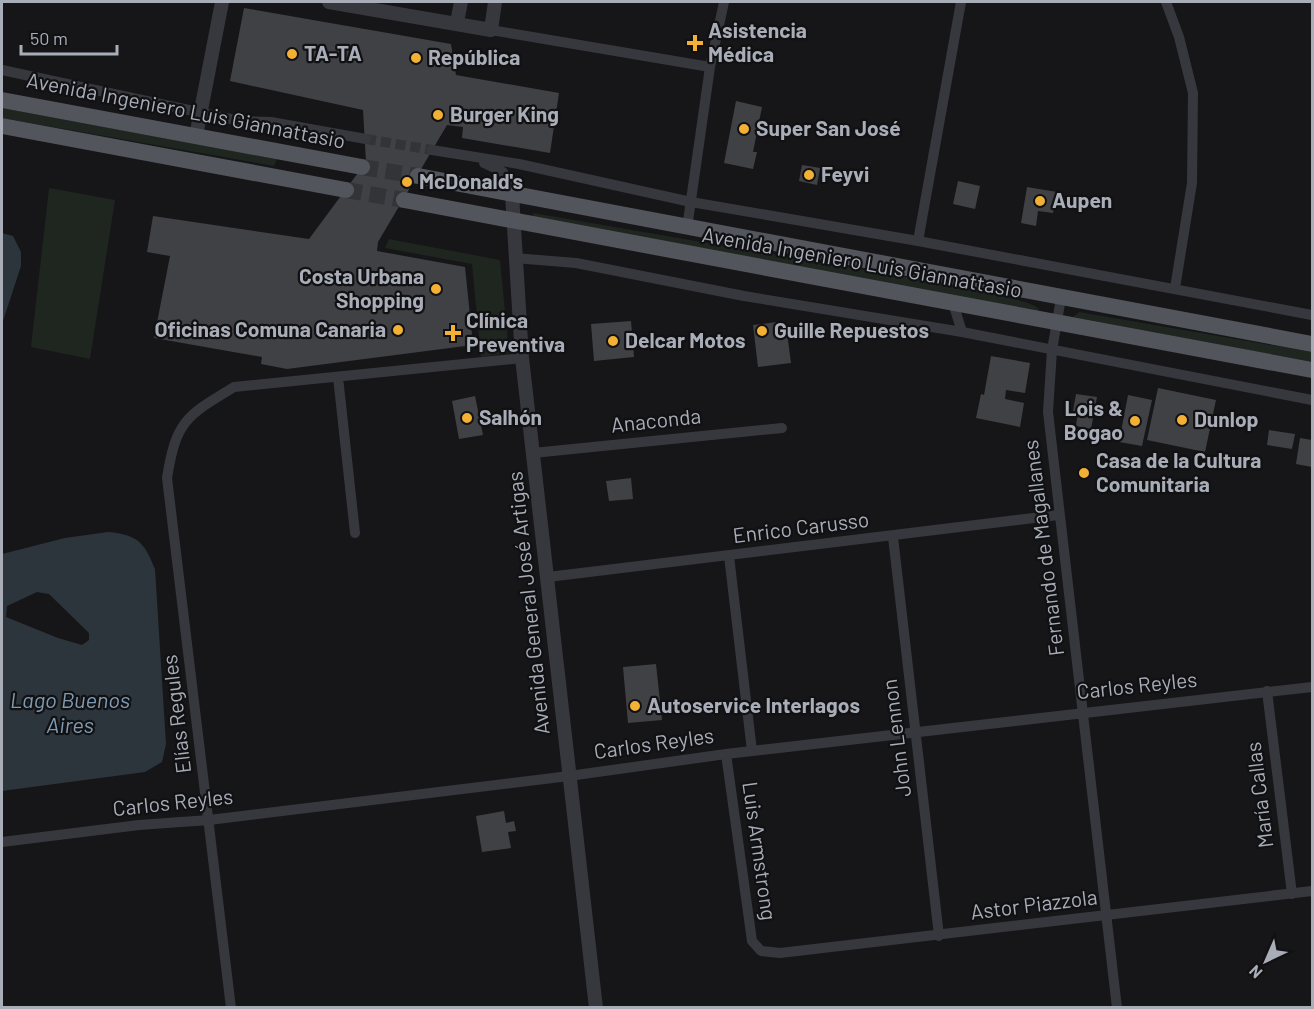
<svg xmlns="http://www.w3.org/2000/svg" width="1314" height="1009" font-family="Barlow,sans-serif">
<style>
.green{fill:#1e261f}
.water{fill:#2c353c;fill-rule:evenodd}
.building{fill:#404145}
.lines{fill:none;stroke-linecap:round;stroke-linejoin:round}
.minor-tunnel{stroke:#333438;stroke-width:10;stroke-dasharray:10 5;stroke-linecap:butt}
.primary-tunnel{stroke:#333438;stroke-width:16;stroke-dasharray:16 8;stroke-linecap:butt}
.minor{stroke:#37383d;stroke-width:10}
.tertiary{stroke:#37383d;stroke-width:14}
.primary{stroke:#53555c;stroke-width:16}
.poi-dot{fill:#f2b134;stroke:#111113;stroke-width:2}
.labels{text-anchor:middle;stroke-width:4.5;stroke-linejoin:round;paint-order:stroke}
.poi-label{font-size:21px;font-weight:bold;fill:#a8adb8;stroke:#111113;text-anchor:start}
.street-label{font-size:21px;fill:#a8adb8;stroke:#111113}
.water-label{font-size:22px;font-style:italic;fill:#7f9bb3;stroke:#111113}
</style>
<rect width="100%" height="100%" fill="#161618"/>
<path class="green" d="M 2,108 L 277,159 L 274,166 L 2,118 Z
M 49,188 L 115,200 L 90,359 L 31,347 Z
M 533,213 L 981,290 C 997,297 1028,299 1039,309 L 1038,312 L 533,218 Z
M 389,239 L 500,260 L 509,353 L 481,357 L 472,264 L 385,248 Z
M 1079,312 L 1312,352 L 1312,362 L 1073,317 Z"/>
<path class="water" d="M 2,233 L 13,236 L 21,252 L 21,266 L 2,324 Z
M 108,532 C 138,535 144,542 155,569 L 166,744 L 162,762 L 145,772 L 2,791 L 2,554 L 65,538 ZM 37,592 L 49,594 L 89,633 L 89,640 L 82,645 L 58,638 L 6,617 L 7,606 Z"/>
<path class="building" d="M 244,8 L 451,44 L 456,75 L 559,93 L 550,153 L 462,138 L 463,127 L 447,125 L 378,242 L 377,251 L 465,267 L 473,345 L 287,369 L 261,364 L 262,357 L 154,338 L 170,256 L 147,252 L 153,216 L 309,239 L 366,162 L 363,110 L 230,81 Z
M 736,101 L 762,107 L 753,152 L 757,152 L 753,169 L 724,163 Z
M 802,165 L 820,168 L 817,185 L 799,181 Z
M 958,181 L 980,186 L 975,209 L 953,204 Z
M 1027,187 L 1057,192 L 1053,213 L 1038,211 L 1036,226 L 1021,223 Z
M 631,321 L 634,357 L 594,361 L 591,324 Z
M 777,322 L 778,334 L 787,333 L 791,363 L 758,367 L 753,325 Z
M 991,356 L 1030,363 L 1025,393 L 1006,390 L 1005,399 L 1024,403 L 1020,427 L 976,418 L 981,394 L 984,395 Z
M 1158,388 L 1216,400 L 1205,452 L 1147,440 Z
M 1076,394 L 1097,397 L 1091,429 L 1076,426 L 1078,411 L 1073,411 Z
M 1128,395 L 1152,400 L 1142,446 L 1119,442 Z
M 475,396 L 483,435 L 459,439 L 452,401 Z
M 1269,430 L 1295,434 L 1292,449 L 1267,445 Z
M 1300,438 L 1312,440 L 1312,467 L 1296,464 Z
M 631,478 L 633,499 L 609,501 L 606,481 Z
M 656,664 L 662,720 L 628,723 L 623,667 Z
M 504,811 L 506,823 L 514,821 L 516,831 L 508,832 L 511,848 L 482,852 L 476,816 Z"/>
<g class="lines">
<path class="minor-tunnel" d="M 366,139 L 432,150"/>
<path class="primary-tunnel" d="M 362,167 L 418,176
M 346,190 L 404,200"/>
<path class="minor" d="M 1166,2 L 1179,37 L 1193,93 L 1192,183 L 1175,288
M 491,30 L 710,67
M 2,70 L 240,121 L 271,122 L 366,139
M 432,150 L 519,164 L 691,202 L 918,241 L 1312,315
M 484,163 L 503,172 L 512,194
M 687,228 L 710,67 L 724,2
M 918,241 L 961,2
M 514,258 L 576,263 L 744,296 L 962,332 L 1312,400
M 1061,298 L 1052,350 L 1048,412 L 1117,1008
M 953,303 L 962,332
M 338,377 L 355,533
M 533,453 L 782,428
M 893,537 L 939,936
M 729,556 L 752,751
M 548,577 L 1058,515
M 1267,691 L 1292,894
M 726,754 L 752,941 L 761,951 L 780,953 L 1312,891
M 2,842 L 139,825 L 209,820 L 569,776 L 726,754 L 1312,687
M 231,1008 L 167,478 C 176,421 186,416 234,387 L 522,358"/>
<path class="tertiary" d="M 329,2 L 491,30 L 495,2
M 457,22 L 461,2
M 196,136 L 222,2
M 512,194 L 522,358 L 596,1008"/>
<path class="primary" d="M 2,100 L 362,167
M 2,126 L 346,190
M 418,176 L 1312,344
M 404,200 L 1312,370"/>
</g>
<g class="poi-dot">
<path d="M692 34h6v6h6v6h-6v6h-6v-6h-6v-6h6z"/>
<circle cx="292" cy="54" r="6"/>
<circle cx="416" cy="58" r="6"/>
<circle cx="438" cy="115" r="6"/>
<circle cx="744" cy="129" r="6"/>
<circle cx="809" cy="175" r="6"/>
<circle cx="407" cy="182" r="6"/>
<circle cx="1040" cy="201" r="6"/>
<circle cx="436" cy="289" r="6"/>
<circle cx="398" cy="330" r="6"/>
<circle cx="762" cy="331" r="6"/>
<path d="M450 324h6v6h6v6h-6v6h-6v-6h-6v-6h6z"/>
<circle cx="613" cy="341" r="6"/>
<circle cx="467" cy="418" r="6"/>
<circle cx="1182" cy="420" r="6"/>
<circle cx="1135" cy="421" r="6"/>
<circle cx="1084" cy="473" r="6"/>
<circle cx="635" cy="706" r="6"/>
</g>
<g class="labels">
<g class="poi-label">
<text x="708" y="38">Asistencia<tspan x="708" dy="24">Médica</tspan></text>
<text x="304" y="61">TA-TA</text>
<text x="428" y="65">República</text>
<text x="450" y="122">Burger King</text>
<text x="756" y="136">Super San José</text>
<text x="821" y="182">Feyvi</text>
<text x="419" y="189">McDonald's</text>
<text x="1052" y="208">Aupen</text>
<text x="424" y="284" text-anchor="end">Costa Urbana<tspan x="424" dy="24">Shopping</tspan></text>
<text x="466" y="328">Clínica<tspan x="466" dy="24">Preventiva</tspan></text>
<text x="386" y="337" text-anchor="end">Oficinas Comuna Canaria</text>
<text x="774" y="338">Guille Repuestos</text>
<text x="625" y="348">Delcar Motos</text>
<text x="1123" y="416" text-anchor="end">Lois &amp;<tspan x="1123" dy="24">Bogao</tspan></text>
<text x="479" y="425">Salhón</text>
<text x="1194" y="427">Dunlop</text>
<text x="1096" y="468">Casa de la Cultura<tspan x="1096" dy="24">Comunitaria</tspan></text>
<text x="647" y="713">Autoservice Interlagos</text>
</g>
<g class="street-label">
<text transform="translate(186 111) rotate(11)" y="7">Avenida Ingeniero Luis Giannattasio</text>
<text transform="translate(862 263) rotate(10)" y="7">Avenida Ingeniero Luis Giannattasio</text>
<text transform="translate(656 421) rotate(-6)" y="7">Anaconda</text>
<text transform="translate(801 528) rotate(-7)" y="7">Enrico Carusso</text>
<text transform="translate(1044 548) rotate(-97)" y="7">Fernando de Magallanes</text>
<text transform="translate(529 603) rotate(-96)" y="7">Avenida General José Artigas</text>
<text transform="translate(1137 686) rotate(-6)" y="7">Carlos Reyles</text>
<text transform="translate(177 714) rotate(-97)" y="7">Elías Regules</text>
<text transform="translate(897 738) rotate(-97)" y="7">John Lennon</text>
<text transform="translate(654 744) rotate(-8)" y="7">Carlos Reyles</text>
<text transform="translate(1260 795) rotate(-97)" y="7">María Callas</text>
<text transform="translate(173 803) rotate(-6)" y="7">Carlos Reyles</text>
<text transform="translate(759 851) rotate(82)" y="7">Luis Armstrong</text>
<text transform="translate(1034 905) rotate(-7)" y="7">Astor Piazzola</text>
</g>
<g class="water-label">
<text x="70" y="708">Lago Buenos<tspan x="70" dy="25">Aires</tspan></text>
</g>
</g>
<rect width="1314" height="1009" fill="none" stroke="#a8adb8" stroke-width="6"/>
<g transform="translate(1266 961) rotate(224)" stroke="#111113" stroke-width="4.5" paint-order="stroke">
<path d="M0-4.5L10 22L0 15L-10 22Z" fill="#a8adb8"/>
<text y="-9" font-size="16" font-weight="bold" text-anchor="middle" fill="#a8adb8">N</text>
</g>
<path d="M21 45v9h96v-9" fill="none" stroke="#a8adb8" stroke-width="3"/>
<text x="30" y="45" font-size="18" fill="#a8adb8" stroke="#111113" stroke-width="4.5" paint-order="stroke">50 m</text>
</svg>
